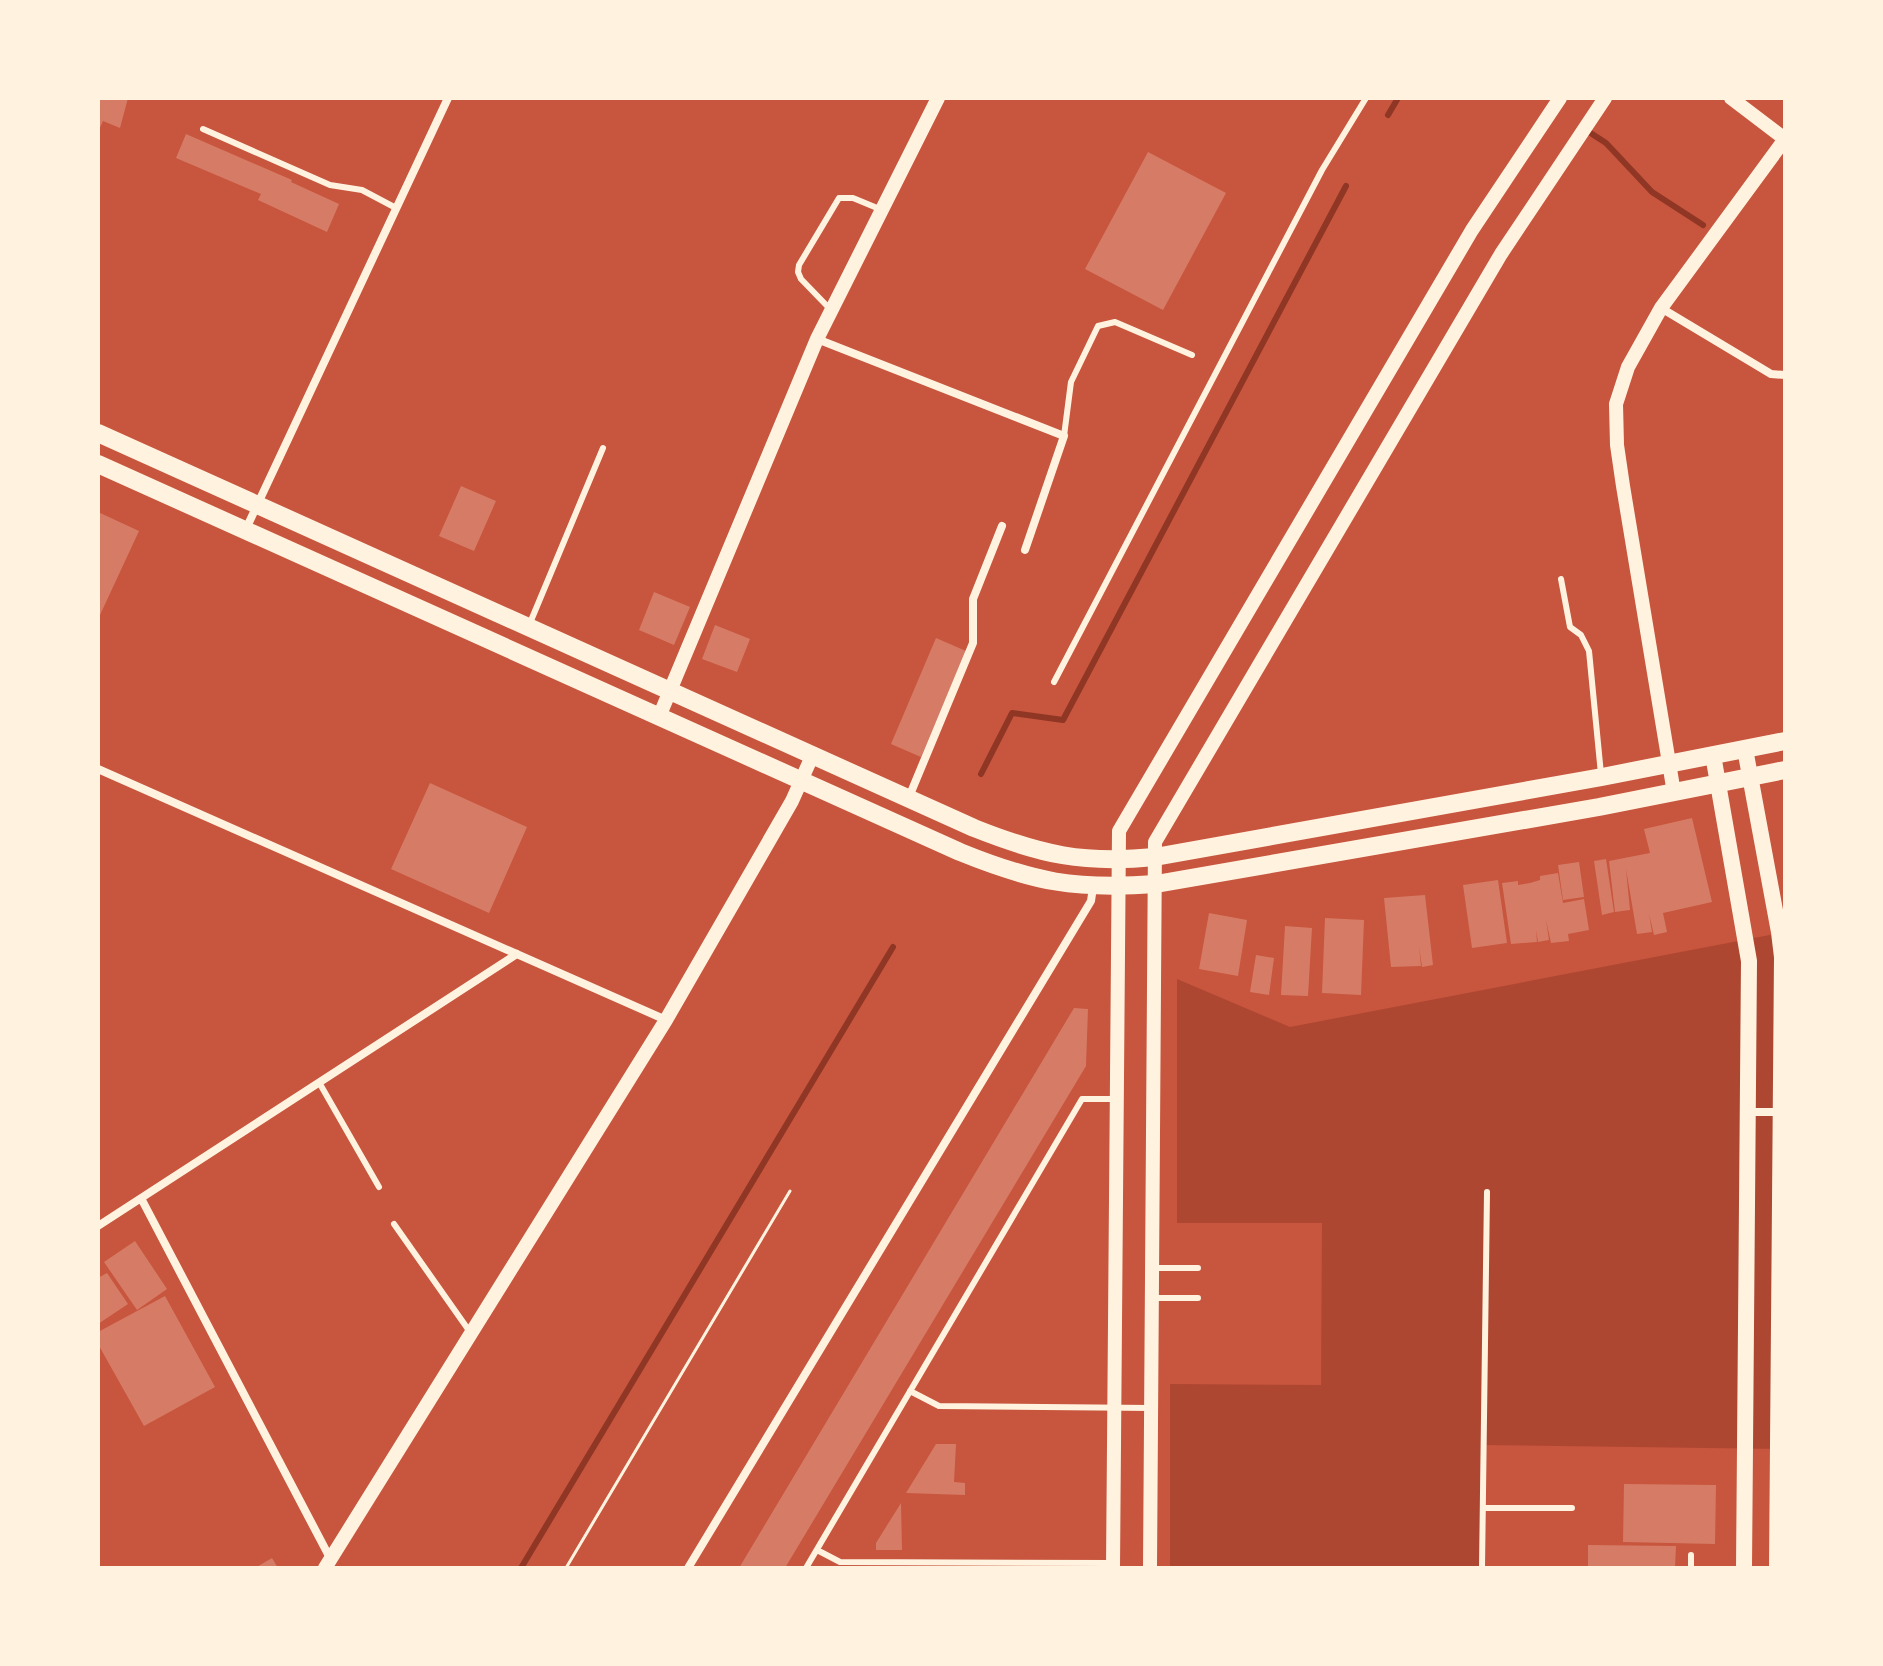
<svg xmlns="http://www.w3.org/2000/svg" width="1883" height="1666" font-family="'PT Sans',sans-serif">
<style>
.green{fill:#ae4732}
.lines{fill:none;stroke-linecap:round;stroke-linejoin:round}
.stream{stroke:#8f3625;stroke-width:6}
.building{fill:#d67c66}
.path{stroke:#fff3e0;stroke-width:3}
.service{stroke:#fff3e0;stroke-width:6}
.minor{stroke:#fff3e0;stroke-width:8}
.tertiary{stroke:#fff3e0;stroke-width:14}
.secondary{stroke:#fff3e0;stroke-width:16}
.primary{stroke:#fff3e0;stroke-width:18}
</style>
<rect width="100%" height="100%" fill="#c8553d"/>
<path class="green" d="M 1785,932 L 1785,1449 L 1481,1445 L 1482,1568 L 1170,1568 L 1170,1384 L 1321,1385 L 1322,1223 L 1177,1223 L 1177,979 L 1290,1027 Z"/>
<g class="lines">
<path class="stream" d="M 1388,115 L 1398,98
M 1589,132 L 1606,143 L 1652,192 L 1703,225
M 981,774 L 1012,713 L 1063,720 L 1346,186
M 521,1568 L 893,947"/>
</g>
<path class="building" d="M 98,98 L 128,98 L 120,128 L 103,121 L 98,132 Z
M 186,134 L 292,180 L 291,182 L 339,204 L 327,232 L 258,200 L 261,194 L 176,158 Z
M 1148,152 L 1226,193 L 1163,310 L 1085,269 Z
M 461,486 L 496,501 L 474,551 L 439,536 Z
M 98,512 L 139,531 L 100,615 L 98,614 Z
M 654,592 L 690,607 L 674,645 L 639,630 Z
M 715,625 L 750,639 L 737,672 L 702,659 Z
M 936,638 L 966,651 L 921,757 L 891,744 Z
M 430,783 L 527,827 L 489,913 L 391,869 Z
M 1692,818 L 1712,902 L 1663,913 L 1667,932 L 1654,935 L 1649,914 L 1652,932 L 1637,934 L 1626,869 L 1630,910 L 1615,912 L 1609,861 L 1650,853 L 1644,829 Z
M 1606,859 L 1614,912 L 1602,915 L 1594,861 Z
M 1579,862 L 1584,897 L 1563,900 L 1558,865 Z
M 1558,873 L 1563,903 L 1584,899 L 1589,930 L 1568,934 L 1569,941 L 1551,943 L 1546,920 L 1549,940 L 1538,942 L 1536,930 L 1537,942 L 1511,944 L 1502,883 L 1518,881 L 1518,885 L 1530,883 L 1540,880 L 1540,876 Z
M 1498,880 L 1507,943 L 1472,948 L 1463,885 Z
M 1425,895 L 1433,965 L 1422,967 L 1419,946 L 1421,966 L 1391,967 L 1384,898 Z
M 1209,913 L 1247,920 L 1238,976 L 1199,969 Z
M 1325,918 L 1364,920 L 1361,995 L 1322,993 Z
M 1285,926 L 1312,928 L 1308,996 L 1281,995 Z
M 1256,955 L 1274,958 L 1269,995 L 1250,992 Z
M 1074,1008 L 1088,1009 L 1086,1066 L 785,1568 L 739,1568 Z
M 135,1241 L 167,1289 L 137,1310 L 104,1262 Z
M 107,1273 L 128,1304 L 98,1324 L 98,1278 Z
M 165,1296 L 215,1387 L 144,1426 L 98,1344 L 98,1332 Z
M 936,1444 L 956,1444 L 954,1482 L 965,1483 L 965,1495 L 906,1493 Z
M 1624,1484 L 1716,1485 L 1715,1544 L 1623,1542 Z
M 901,1503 L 902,1550 L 876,1550 L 876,1543 Z
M 1588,1545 L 1676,1546 L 1675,1568 L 1588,1568 Z
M 272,1558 L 278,1568 L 255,1568 Z"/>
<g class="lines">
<path class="path" d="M 566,1568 L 790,1191"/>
<path class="service" d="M 203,129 L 330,185 L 362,190 L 396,208
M 830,309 L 801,279 L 798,272 L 799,265 L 839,198 L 853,198 L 882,210
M 1064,436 L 1071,382 L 1098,326 L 1115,322 L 1192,355
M 1561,579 L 1570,627 L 1581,635 L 1589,651 L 1601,774
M 530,623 L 603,448
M 1054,682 L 1322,170 L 1366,98
M 320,1084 L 379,1187
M 394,1224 L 470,1332
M 1154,1268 L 1198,1268
M 1152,1298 L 1198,1298
M 910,1391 L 939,1406 L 1151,1408
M 1483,1508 L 1572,1508
M 817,1550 L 840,1562 L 1113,1563
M 1691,1555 L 1691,1568
M 806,1568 L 1082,1099 L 1116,1099
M 1482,1568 L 1487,1192"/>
<path class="minor" d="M 1661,308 L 1771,374 L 1785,375
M 817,339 L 1064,436 L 1025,550
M 245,531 L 448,98
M 98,769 L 666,1020
M 909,797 L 973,643 L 973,599 L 1002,526
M 1748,1112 L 1783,1112
M 142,1200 L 330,1558
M 98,1226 L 517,954
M 688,1568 L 1091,901 L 1093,887"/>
<path class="tertiary" d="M 659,717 L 817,339 L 938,98
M 1674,793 L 1623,486 L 1617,445 L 1616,404 L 1628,367 L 1661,308 L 1785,139 L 1731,98
M 325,1568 L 666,1020 L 792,801 L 813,754
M 1113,1568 L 1119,831 L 1472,230 L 1560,98
M 1150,1568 L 1155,842 L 1501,254 L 1605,98"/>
<path class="secondary" d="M 1745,749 L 1779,932 L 1782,957 L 1777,1568
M 1713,755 L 1749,961 L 1744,1568"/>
<path class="primary" d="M 98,433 L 974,828 C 1042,855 1083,864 1155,857 L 1602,777 L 1785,741
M 98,464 L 960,852 C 1034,882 1075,890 1156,884 L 1599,807 L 1785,770"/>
</g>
<rect width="1883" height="1666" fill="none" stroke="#fff3e0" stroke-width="200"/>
</svg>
